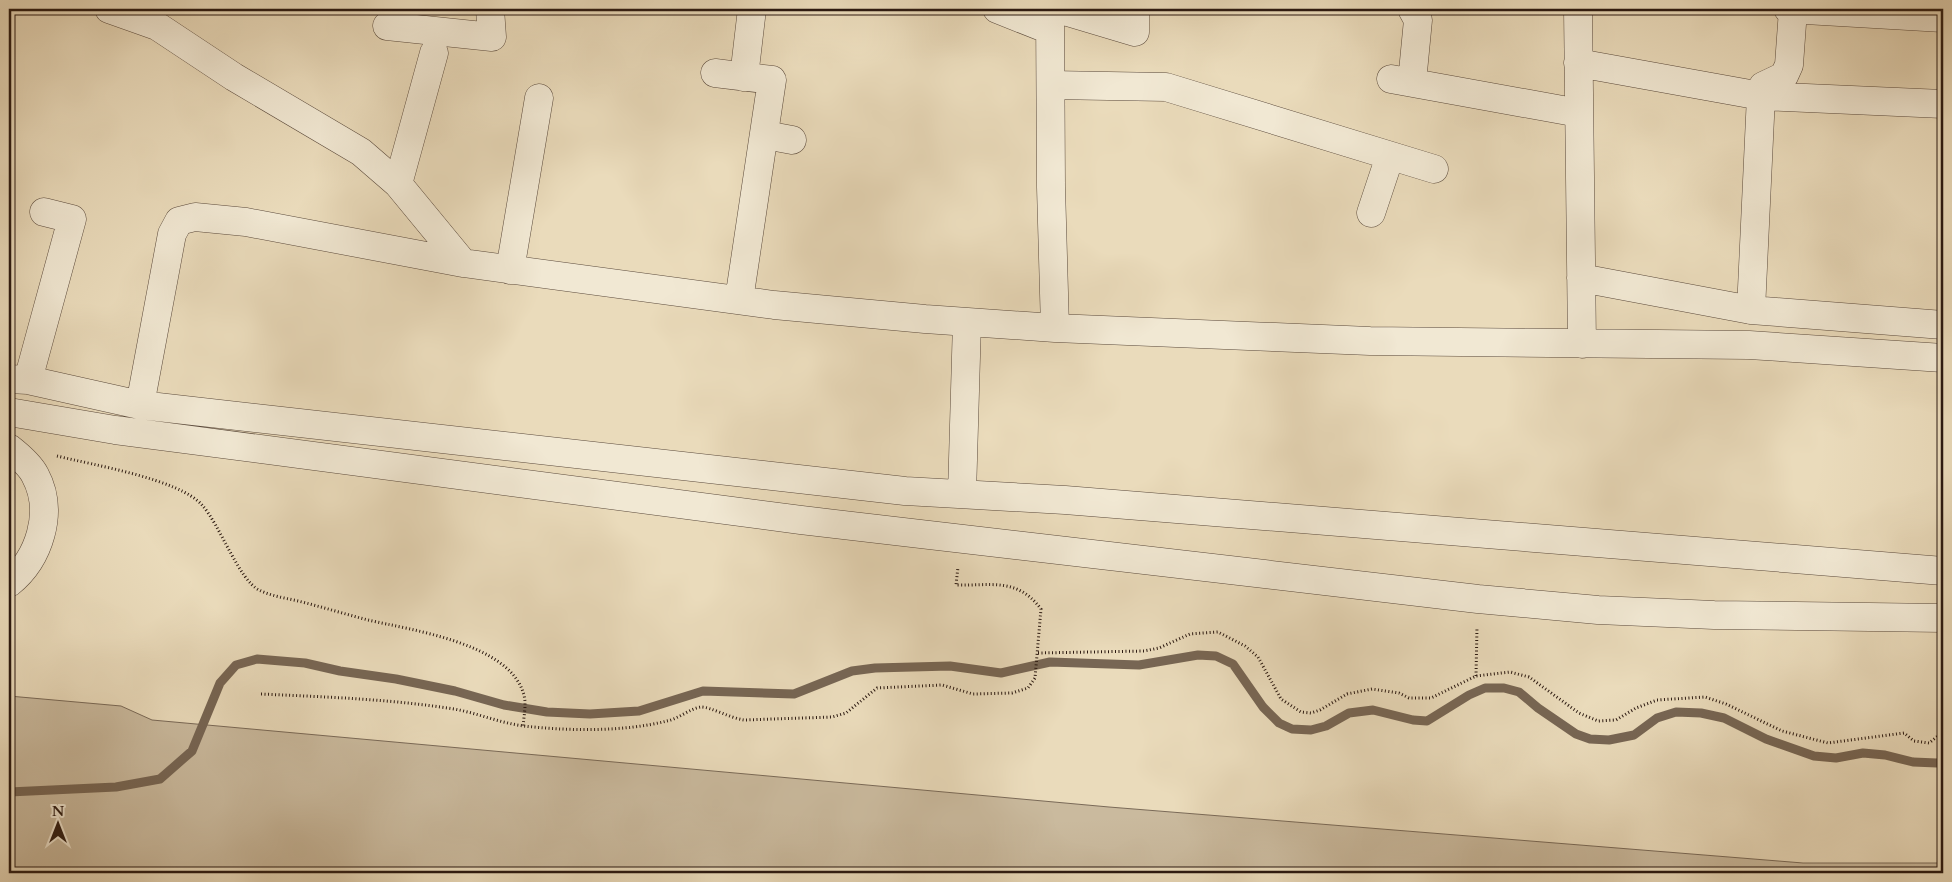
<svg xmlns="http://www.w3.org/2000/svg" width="1952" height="882" font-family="Cardo,serif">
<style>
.green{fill:#caba9e;stroke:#7a6a58}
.water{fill:#a99981;stroke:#776654}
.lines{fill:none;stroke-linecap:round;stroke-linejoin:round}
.stream{stroke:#776654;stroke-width:9}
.minor-casing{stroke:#5b4a3c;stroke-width:29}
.path{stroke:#2b1911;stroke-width:3;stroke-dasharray:1 2.5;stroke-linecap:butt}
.minor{stroke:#f1e8d3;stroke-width:28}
</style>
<rect width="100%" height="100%" fill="#eadbbb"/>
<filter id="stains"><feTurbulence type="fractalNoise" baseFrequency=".004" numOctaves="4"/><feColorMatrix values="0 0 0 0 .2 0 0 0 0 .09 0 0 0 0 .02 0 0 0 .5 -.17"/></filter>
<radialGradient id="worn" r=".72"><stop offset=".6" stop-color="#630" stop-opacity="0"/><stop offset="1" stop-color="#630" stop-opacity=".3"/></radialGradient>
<path class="green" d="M 9,696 L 121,706 L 152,720 L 1109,807 L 1803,863 L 1943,863 L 1943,873 L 9,873 Z"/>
<path class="water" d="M 1745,868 L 1834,873 L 1729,873 Z
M 1664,869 L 1702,873 L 1602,873 Z"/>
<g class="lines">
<path class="stream" d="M 9,792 L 116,787 L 160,779 L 192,751 L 220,683 L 236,665 L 257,659 L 305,663 L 340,671 L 396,679 L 455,691 L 504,705 L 547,712 L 590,714 L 639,711 L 703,691 L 794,694 L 852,671 L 875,668 L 950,666 L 1001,673 L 1050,662 L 1139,665 L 1198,655 L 1216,656 L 1233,664 L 1263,707 L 1279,723 L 1292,729 L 1311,730 L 1326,726 L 1349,713 L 1373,710 L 1413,720 L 1427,721 L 1469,695 L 1485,688 L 1504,688 L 1519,692 L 1538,708 L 1576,734 L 1590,739 L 1609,740 L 1634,735 L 1657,718 L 1676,712 L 1701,713 L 1724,718 L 1766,739 L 1814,756 L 1836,758 L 1863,753 L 1885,755 L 1913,762 L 1937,763 L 1943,761"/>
<g class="minor-casing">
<path id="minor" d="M 109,9 L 157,26 L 234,77 L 361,152 L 398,184 L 463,263 L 774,305 L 925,319 L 1055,328 L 1370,341 L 1749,345 L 1943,358
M 997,9 L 1050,30
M 1050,9 L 1051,187 L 1055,328
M 1058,9 L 1135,32 L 1135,9
M 1578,9 L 1582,344
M 1788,9 L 1943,18
M 1793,10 L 1789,65 L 1784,76 L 1763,86 L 1761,96 L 1943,104
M 387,26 L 492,37 L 490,9
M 1578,63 L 1761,96 L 1751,310
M 715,73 L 772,80 L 739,300
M 744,77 L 752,9
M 1391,79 L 1579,113
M 1412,82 L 1418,20 L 1412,9
M 1051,85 L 1166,87 L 1434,169
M 765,135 L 792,140
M 398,184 L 434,53
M 1371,213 L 1390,156
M 510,270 L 539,98
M 1581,278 L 1751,310 L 1943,325
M 9,379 L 28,380 L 140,405 L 905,491 L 1065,500 L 1943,571
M 28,380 L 72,219 L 44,212
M 140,405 L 172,234 L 179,221 L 195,217 L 246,222 L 463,263
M 9,412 L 115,430 L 801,520 L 1478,599 L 1598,610 L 1714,615 L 1943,618
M 9,448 C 18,455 30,465 35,475 C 55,512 39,559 9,583
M 962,494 L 967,322"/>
</g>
<path class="path" d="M 57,456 C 93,465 179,479 202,505 C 220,525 239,580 259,590 C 271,596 285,598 298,601 C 322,607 345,614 368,620 C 411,630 507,643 523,692 C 527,702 524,715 523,726
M 1038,653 L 1144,651 L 1159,648 L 1190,634 L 1218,632 L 1245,646 L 1258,657 L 1281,699 L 1301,712 L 1311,713 L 1320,710 L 1347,694 L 1372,689 L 1399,693 L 1409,698 L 1431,698 L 1476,676 L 1510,672 L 1529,677 L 1579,713 L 1598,721 L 1616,720 L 1636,708 L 1657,700 L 1705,697 L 1726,704 L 1782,731 L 1828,743 L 1904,733 L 1914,741 L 1929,743 L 1943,732
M 1476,676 L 1477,627
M 261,694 C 326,697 390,699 454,709 C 477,713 500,723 524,726 C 567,731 624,732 667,721 C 678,719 691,708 701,707 C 711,707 730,718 744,720 L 832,717 L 846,713 L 877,688 L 942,685 L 973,694 L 1012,693 L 1028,688 L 1035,678 L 1041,609 C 1017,577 991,586 956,585 L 958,567"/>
<use href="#minor" class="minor"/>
</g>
<rect width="1952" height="882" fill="none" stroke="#eadbbb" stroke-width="30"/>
<rect x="10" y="10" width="1932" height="862" fill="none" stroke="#2b1911" stroke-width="2.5"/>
<rect x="15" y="15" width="1922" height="852" fill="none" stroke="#2b1911"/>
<g transform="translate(58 824)" stroke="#f1e8d3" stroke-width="4" paint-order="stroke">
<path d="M0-4L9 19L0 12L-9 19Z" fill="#2b1911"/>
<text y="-8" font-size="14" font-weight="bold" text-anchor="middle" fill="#2b1911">N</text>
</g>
<rect width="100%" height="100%" filter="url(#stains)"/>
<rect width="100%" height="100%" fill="url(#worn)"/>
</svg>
